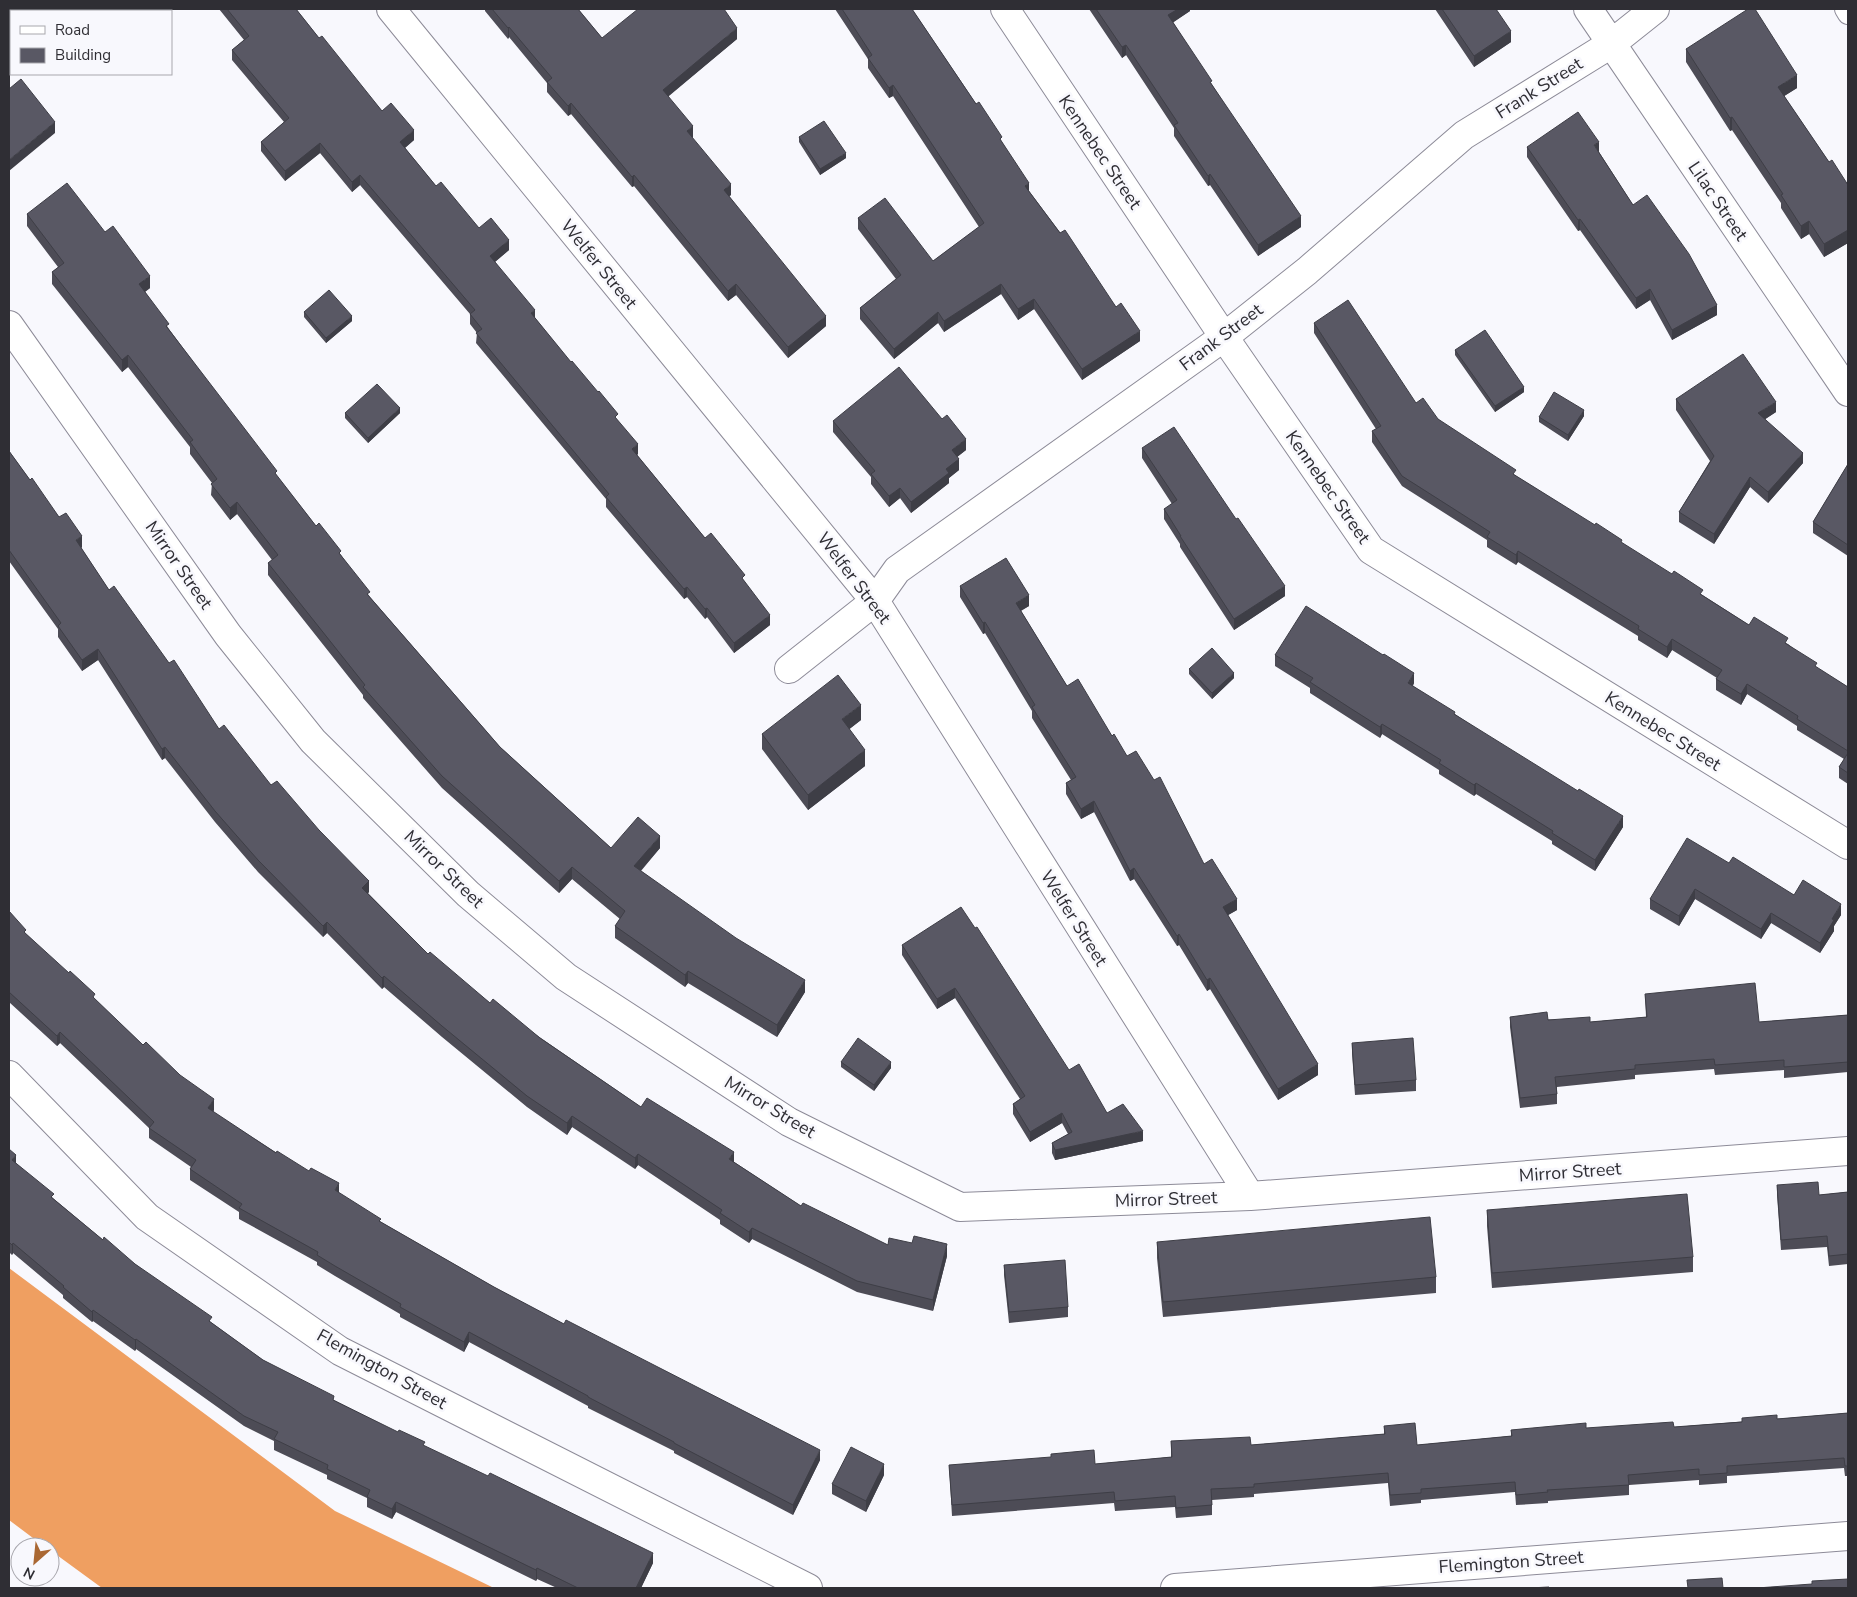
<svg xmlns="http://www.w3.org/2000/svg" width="1857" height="1597" font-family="'Nunito Sans',sans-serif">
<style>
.forest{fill:#ef9f61}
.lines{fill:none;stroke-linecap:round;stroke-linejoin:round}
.lane-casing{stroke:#8d8b98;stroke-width:22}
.street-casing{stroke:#8d8b98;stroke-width:30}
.lane{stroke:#fff;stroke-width:20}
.street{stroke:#fff;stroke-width:28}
.wall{fill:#4d4c56}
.shaded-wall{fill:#3e3e46}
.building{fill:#595864;stroke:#3e3e46}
.labels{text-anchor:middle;stroke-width:5;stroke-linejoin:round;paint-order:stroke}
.street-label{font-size:18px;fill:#2f2e34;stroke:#f8f8fd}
</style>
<rect width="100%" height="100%" fill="#f8f8fd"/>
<path class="forest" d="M 9,1268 L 335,1511 L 494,1588 L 102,1588 L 50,1550 L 50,1547 L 45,1547 L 9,1520 Z"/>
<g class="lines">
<g class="lane-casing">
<path id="lane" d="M 1845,9 L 1848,14"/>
</g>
<g class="street-casing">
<path id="street" d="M 391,9 L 875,601 L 1250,1196
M 1005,9 L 1224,337 L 1371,550 L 1848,845
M 1588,9 L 1848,392
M 9,325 L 228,635 L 313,741 L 468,894 L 566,977 L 789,1122 L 960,1207 L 1250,1196 L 1848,1151
M 789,669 L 875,601 L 897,570 L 1224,337 L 1307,271 L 1464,135 L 1611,44 L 1655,9
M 9,1075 L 147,1217 L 340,1351 L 808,1588
M 1175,1588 L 1848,1536"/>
</g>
<use href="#lane" class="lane"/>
<use href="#street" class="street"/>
</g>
<path class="wall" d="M 219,9 L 296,9 L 319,38 L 382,111 L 414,140 L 405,148 L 436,186 L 479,228 L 509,250 L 495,262 L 535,318 L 618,421 L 638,454 L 637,455 L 705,538 L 745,582 L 770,625 L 734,653 L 707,617 L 705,619 L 687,597 L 684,599 L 606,507 L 606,499 L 476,343 L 477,333 L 470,324 L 470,314 L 360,185 L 352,192 L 320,153 L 285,181 L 261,151 L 261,142 L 284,122 L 232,60 L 232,50 L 244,40 Z
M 485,9 L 578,9 L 602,38 L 737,39 L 668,96 L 693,137 L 692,138 L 731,195 L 729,196 L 826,326 L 788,358 L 736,295 L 728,301 L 634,186 L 632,187 L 571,114 L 568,116 L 547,92 L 547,83 L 509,37 L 508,39 L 485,11 Z
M 835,9 L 912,9 L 1002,142 L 1029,191 L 1116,307 L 1140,341 L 1082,380 L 1034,309 L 1018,320 L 1001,294 L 944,332 L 938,323 L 894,359 L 860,319 L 860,308 L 896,279 L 858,229 L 858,218 L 933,261 L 979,227 L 893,96 L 889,98 L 868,68 L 868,59 Z
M 1089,9 L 1190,9 L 1190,11 L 1173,22 L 1301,227 L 1258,256 L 1210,185 L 1208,186 L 1174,136 L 1174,128 L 1126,55 L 1122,58 Z
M 1435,9 L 1496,9 L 1511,42 L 1474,67 Z
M 1686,49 L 1797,88 L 1784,96 L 1829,162 L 1848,185 L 1848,243 L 1824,257 L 1809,234 L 1801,239 L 1781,208 L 1781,203 L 1732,130 L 1730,131 L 1686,62 Z
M 799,137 L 846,158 L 820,175 L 799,142 Z
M 1527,147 L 1599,152 L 1633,205 L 1717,315 L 1672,340 L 1650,300 L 1636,309 L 1580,230 L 1578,231 L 1527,157 Z
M 27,214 L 105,232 L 150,288 L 145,292 L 169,329 L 277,476 L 316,526 L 341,555 L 370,597 L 500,747 L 611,848 L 660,848 L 641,871 L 805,992 L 777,1037 L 688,983 L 685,987 L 615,938 L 615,926 L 620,919 L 572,879 L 559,893 L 442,788 L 363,698 L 363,695 L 268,575 L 268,563 L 272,560 L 237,514 L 230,520 L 211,495 L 212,483 L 190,454 L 190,447 L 128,367 L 122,372 L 52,284 L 52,272 L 58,267 L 27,226 Z
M 304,312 L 352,321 L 326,343 L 304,317 Z
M 1314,323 L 1416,403 L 1516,476 L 1622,543 L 1749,625 L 1788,644 L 1817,668 L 1848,687 L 1848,784 L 1839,778 L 1839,767 L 1844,759 L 1797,730 L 1797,726 L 1747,694 L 1741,705 L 1716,690 L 1716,679 L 1717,678 L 1672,650 L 1667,658 L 1638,640 L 1638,636 L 1518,562 L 1516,565 L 1487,547 L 1487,540 L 1402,486 L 1372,442 L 1372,431 L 1376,429 L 1314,333 Z
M 1455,350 L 1524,392 L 1495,412 L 1455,355 Z
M 1676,399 L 1776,412 L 1765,419 L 1803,463 L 1768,503 L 1750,487 L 1714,544 L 1679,522 L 1679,512 L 1710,461 L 1676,410 Z
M 345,413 L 400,413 L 368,443 L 345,418 Z
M 1584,416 L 1568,441 L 1539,422 L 1539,417 Z
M 833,421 L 966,450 L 957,457 L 959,470 L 949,478 L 949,483 L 911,513 L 900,498 L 889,507 L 871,484 L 871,477 L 833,432 Z
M 1142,448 L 1285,596 L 1234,630 L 1180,547 L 1180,544 L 1164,519 L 1164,509 L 1172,504 L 1142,458 Z
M 9,451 L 30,480 L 59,517 L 82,547 L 81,548 L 109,590 L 169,663 L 219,729 L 271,785 L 369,892 L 368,893 L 428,954 L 490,1003 L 641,1107 L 734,1162 L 801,1206 L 888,1245 L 947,1256 L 933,1311 L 857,1292 L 752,1239 L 749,1243 L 720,1224 L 720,1220 L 638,1165 L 635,1169 L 572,1127 L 567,1135 L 527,1107 L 442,1037 L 384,987 L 382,989 L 327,933 L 323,937 L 258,872 L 215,822 L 165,758 L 162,760 L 98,660 L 82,671 L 58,637 L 58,629 L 9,561 Z
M 1848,464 L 1848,556 L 1813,533 L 1813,522 Z
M 960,586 L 1029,606 L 1021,611 L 1067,686 L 1112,736 L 1237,910 L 1228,915 L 1318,1075 L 1278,1100 L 1210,989 L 1207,991 L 1179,945 L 1177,946 L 1134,879 L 1130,881 L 1094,812 L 1081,819 L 1066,794 L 1066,783 L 1071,780 L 1032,718 L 1032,711 L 985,633 L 983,634 L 960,597 Z
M 1275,655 L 1414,683 L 1413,686 L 1623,827 L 1595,871 L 1552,844 L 1552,841 L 1476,794 L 1474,796 L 1439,774 L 1439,770 L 1382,734 L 1380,738 L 1310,693 L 1310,688 L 1275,666 Z
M 1189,669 L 1234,678 L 1212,699 L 1189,674 Z
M 861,720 L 849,729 L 865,766 L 808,810 L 762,749 L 762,734 Z
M 1729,863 L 1794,895 L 1841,915 L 1834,926 L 1834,931 L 1820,953 L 1771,923 L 1761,939 L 1695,899 L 1679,926 L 1650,909 L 1650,899 Z
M 9,911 L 26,934 L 143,1045 L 214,1110 L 213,1112 L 339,1193 L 381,1222 L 494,1287 L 820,1460 L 793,1515 L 674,1453 L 674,1451 L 588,1408 L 588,1406 L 469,1342 L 464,1352 L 400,1317 L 400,1314 L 335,1276 L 317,1265 L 317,1262 L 239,1219 L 239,1212 L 190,1180 L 190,1169 L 191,1167 L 149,1138 L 149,1128 L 60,1043 L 57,1046 L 9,1002 Z
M 902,945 L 1069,1070 L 1107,1113 L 1143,1141 L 1055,1160 L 1052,1153 L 1052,1143 L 1068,1134 L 1062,1123 L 1030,1142 L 1013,1114 L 1013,1104 L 1020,1099 L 955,998 L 937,1009 L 902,955 Z
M 1645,994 L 1759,1022 L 1848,1015 L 1848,1072 L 1784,1078 L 1784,1070 L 1715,1075 L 1714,1069 L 1635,1075 L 1635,1079 L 1557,1087 L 1557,1104 L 1520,1108 L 1510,1027 L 1510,1017 L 1590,1022 L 1646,1017 Z
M 1352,1043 L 1416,1080 L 1416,1091 L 1355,1095 L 1352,1053 Z
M 841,1062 L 891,1068 L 874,1091 L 841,1067 Z
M 9,1149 L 16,1163 L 54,1199 L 103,1240 L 135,1264 L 212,1323 L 263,1360 L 334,1400 L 653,1563 L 641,1588 L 557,1588 L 537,1579 L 536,1581 L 396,1512 L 392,1519 L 367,1507 L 367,1498 L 327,1479 L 327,1475 L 274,1450 L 274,1441 L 244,1426 L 136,1349 L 135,1351 L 93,1321 L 92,1322 L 63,1298 L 63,1295 L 13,1253 L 12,1255 L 9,1252 Z
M 1777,1185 L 1819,1195 L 1848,1192 L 1848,1264 L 1829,1266 L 1827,1247 L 1781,1250 L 1777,1195 Z
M 1487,1210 L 1693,1257 L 1693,1272 L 1492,1288 L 1487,1226 Z
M 1157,1242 L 1436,1277 L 1436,1293 L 1163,1317 L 1157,1258 Z
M 1004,1265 L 1068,1307 L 1068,1317 L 1009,1323 L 1004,1275 Z
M 1848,1413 L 1848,1476 L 1845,1476 L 1844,1468 L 1727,1476 L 1727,1483 L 1699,1485 L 1699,1480 L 1629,1485 L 1629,1495 L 1548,1501 L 1548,1503 L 1516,1505 L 1515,1492 L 1421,1500 L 1421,1503 L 1390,1506 L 1388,1483 L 1254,1494 L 1254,1497 L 1212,1500 L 1212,1515 L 1176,1518 L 1175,1507 L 1115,1511 L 1114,1503 L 952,1516 L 949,1465 L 1095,1464 L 1171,1457 L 1171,1441 L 1251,1445 L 1384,1434 L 1384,1426 L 1417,1445 L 1511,1436 L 1511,1430 L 1586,1428 L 1674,1427 Z
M 884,1475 L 866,1512 L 832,1494 L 832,1484 Z"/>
<path class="shaded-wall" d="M 1178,9 L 1190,9 L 1190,11 L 1168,26 L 1168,15 Z
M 509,27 L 509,37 L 508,39 L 508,28 Z
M 737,28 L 737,39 L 663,101 L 663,90 Z
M 1511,31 L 1511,42 L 1474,67 L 1474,56 Z
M 1126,45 L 1126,55 L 1122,58 L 1122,47 Z
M 1797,75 L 1797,88 L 1778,100 L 1778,87 Z
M 893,85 L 893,96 L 889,98 L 889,88 Z
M 571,103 L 571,114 L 568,116 L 568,106 Z
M 1732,117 L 1732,130 L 1730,131 L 1730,118 Z
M 55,122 L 55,133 L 9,171 L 9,160 Z
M 693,126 L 693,137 L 687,142 L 687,131 Z
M 414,130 L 414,140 L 400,152 L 400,142 Z
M 1599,142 L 1599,153 L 1594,145 Z
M 320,143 L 320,153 L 285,181 L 285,171 Z
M 846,153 L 846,158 L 820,175 L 820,169 Z
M 1210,174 L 1210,185 L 1208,186 L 1208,176 Z
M 360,175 L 360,185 L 352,192 L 352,182 Z
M 634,175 L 634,186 L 632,187 L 632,177 Z
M 1029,183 L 1029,193 L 1025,186 Z
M 731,184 L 731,195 L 724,200 L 724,190 Z
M 1301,216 L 1301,227 L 1258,256 L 1258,245 Z
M 1580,219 L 1580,230 L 1578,231 L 1578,220 Z
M 1809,221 L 1809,234 L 1801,239 L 1801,226 Z
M 1848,230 L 1848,243 L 1824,257 L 1824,244 Z
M 509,240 L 509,250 L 490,266 L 490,256 Z
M 150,276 L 150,288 L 139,296 L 139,284 Z
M 736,284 L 736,295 L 728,301 L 728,291 Z
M 1001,284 L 1001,294 L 944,332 L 944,321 Z
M 1650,289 L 1650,300 L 1636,309 L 1636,298 Z
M 1034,299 L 1034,309 L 1018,320 L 1018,309 Z
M 1717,305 L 1717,315 L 1672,340 L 1672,330 Z
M 535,310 L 535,320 L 531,313 Z
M 938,312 L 938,323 L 894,359 L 894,349 Z
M 352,316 L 352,321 L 326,343 L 326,338 Z
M 826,316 L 826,326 L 788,358 L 788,347 Z
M 1140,331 L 1140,341 L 1082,380 L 1082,369 Z
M 128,355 L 128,367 L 122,372 L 122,360 Z
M 1524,387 L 1524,392 L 1495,412 L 1495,406 Z
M 1776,402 L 1776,412 L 1758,424 L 1758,413 Z
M 400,408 L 400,413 L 368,443 L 368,438 Z
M 1584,410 L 1584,416 L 1568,441 L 1568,435 Z
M 966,439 L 966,450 L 952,461 L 952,450 Z
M 638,444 L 638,454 L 632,459 L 632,449 Z
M 1803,453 L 1803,463 L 1768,503 L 1768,492 Z
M 959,459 L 959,470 L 949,478 L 949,483 L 911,513 L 911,502 L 946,469 Z
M 1750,477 L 1750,487 L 1714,544 L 1714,534 Z
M 900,488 L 900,498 L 889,507 L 889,496 Z
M 237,502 L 237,514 L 230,520 L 230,508 Z
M 82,536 L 82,547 L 76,552 L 76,540 Z
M 1518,551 L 1518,562 L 1516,565 L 1516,555 Z
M 1285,586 L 1285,596 L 1234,630 L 1234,619 Z
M 687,587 L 687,597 L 684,599 L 684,589 Z
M 1029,595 L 1029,606 L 1016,613 L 1016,603 Z
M 707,608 L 707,617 L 705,619 L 705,609 Z
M 770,615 L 770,625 L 734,653 L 734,643 Z
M 985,622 L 985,633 L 983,634 L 983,623 Z
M 1672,639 L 1672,650 L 1667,658 L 1667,647 Z
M 98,649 L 98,660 L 82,671 L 82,660 Z
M 1234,673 L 1234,678 L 1212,699 L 1212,693 Z
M 1414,673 L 1414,683 L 1408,693 L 1408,683 Z
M 1747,684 L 1747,694 L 1741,705 L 1741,694 Z
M 861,705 L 861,720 L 842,735 L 842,719 Z
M 1382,724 L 1382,734 L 1380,738 L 1380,727 Z
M 165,747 L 165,758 L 162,760 L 162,749 Z
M 865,750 L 865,766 L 808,810 L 808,795 Z
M 1476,783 L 1476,794 L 1474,796 L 1474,785 Z
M 1094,801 L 1094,812 L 1081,819 L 1081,809 Z
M 1623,816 L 1623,827 L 1595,871 L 1595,860 Z
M 660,836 L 660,848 L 634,878 L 634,866 Z
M 572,867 L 572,879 L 559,893 L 559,881 Z
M 1134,868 L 1134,879 L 1130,881 L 1130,871 Z
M 369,881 L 369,892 L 362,899 L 362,888 Z
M 1695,889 L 1695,899 L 1679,926 L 1679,916 Z
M 1237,899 L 1237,910 L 1223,918 L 1223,907 Z
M 1841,904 L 1841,915 L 1834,926 L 1834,931 L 1820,953 L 1820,943 L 1832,919 Z
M 1771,913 L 1771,923 L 1761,939 L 1761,929 Z
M 327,922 L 327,933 L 323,937 L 323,926 Z
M 1179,934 L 1179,945 L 1177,946 L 1177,936 Z
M 688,971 L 688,983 L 685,987 L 685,975 Z
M 384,976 L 384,987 L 382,989 L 382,978 Z
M 1210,978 L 1210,989 L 1207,991 L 1207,980 Z
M 805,980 L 805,992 L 777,1037 L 777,1025 Z
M 955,988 L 955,998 L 937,1009 L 937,999 Z
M 60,1032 L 60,1043 L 57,1046 L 57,1036 Z
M 891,1062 L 891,1068 L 874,1091 L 874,1085 Z
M 1318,1064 L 1318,1075 L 1278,1100 L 1278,1089 Z
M 214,1099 L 214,1110 L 208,1119 L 208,1108 Z
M 1062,1113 L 1062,1123 L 1030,1142 L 1030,1132 Z
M 572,1116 L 572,1127 L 567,1135 L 567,1123 Z
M 1143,1131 L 1143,1141 L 1055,1160 L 1055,1150 Z
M 734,1152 L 734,1163 L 729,1159 Z
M 638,1154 L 638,1165 L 635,1169 L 635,1158 Z
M 16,1155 L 16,1165 L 12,1160 Z
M 339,1183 L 339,1193 L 335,1190 Z
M 752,1228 L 752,1239 L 749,1243 L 749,1232 Z
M 13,1243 L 13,1253 L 12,1255 L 12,1245 Z
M 947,1244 L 947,1256 L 933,1311 L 933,1300 Z
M 93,1310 L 93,1321 L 92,1322 L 92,1312 Z
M 469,1332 L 469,1342 L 464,1352 L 464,1342 Z
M 136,1339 L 136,1349 L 135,1351 L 135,1340 Z
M 820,1450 L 820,1460 L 793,1515 L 793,1505 Z
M 884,1464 L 884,1475 L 866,1512 L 866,1501 Z
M 396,1502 L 396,1512 L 392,1519 L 392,1509 Z
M 653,1553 L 653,1563 L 641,1588 L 636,1588 Z
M 537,1568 L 537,1579 L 536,1581 L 536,1570 Z"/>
<path class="building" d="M 99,9 L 133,9 L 135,11 L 95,11 Z
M 227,9 L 296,9 L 319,38 L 322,36 L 382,111 L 391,103 L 414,130 L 400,142 L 436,186 L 441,182 L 479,228 L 491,218 L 509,240 L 490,256 L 535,310 L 531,313 L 571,362 L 572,361 L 598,392 L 599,391 L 618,414 L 615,417 L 638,444 L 632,449 L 705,538 L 711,533 L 745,575 L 742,578 L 770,615 L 734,643 L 707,608 L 705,609 L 687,587 L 684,589 L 606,497 L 609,494 L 476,333 L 482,329 L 470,314 L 475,310 L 360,175 L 352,182 L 320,143 L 285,171 L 261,142 L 289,118 L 232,50 L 249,36 Z
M 492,9 L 578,9 L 602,38 L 638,9 L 724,9 L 737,28 L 663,90 L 693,126 L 687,131 L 731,184 L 724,190 L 826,316 L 788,347 L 736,284 L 728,291 L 634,175 L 632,177 L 571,103 L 568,106 L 547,82 L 552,78 L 509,27 L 508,28 Z
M 842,9 L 912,9 L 976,104 L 979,102 L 1002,137 L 1000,139 L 1029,183 L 1025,186 L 1060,233 L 1065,230 L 1116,307 L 1121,303 L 1140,331 L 1082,369 L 1034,299 L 1018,309 L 1001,284 L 944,321 L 938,312 L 894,349 L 860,308 L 901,275 L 858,218 L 885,198 L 933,261 L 984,223 L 893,85 L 889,88 L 868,58 L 872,55 Z
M 1096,9 L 1178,9 L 1168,15 L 1212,81 L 1210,82 L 1301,216 L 1258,245 L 1210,174 L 1208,176 L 1174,125 L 1178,123 L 1126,45 L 1122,47 Z
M 1442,9 L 1496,9 L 1511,31 L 1474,56 Z
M 1748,9 L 1755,9 L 1797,75 L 1778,87 L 1829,162 L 1832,160 L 1848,185 L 1848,230 L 1824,244 L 1809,221 L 1801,226 L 1781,195 L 1783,194 L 1732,117 L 1730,118 L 1686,49 Z
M 21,79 L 55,122 L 9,160 L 9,89 Z
M 1578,112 L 1599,142 L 1594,145 L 1633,205 L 1647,195 L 1689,254 L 1717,305 L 1672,330 L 1650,289 L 1636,298 L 1580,219 L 1578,220 L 1527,147 Z
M 824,121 L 846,153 L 820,169 L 799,137 Z
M 67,183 L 105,232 L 113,226 L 150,276 L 139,284 L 169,324 L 166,326 L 277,471 L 275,473 L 316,526 L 319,523 L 341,551 L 339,553 L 370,592 L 367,594 L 500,747 L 611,848 L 638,817 L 660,836 L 634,866 L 736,938 L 805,980 L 777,1025 L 688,971 L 685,975 L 615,926 L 625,911 L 572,867 L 559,881 L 442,776 L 363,687 L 365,685 L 268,563 L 278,555 L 237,502 L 230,508 L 211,484 L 217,479 L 190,442 L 193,440 L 128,355 L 122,360 L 52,272 L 64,263 L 27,214 Z
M 329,290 L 352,316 L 326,338 L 304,312 Z
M 1348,300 L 1416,403 L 1423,398 L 1438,419 L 1516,470 L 1513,474 L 1595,525 L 1596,523 L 1622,540 L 1621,542 L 1672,574 L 1674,571 L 1703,590 L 1700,594 L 1749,625 L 1754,617 L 1788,638 L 1785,643 L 1817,663 L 1815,666 L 1848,687 L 1848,751 L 1797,719 L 1798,716 L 1747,684 L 1741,694 L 1716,679 L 1722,670 L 1672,639 L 1667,647 L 1638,629 L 1639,626 L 1518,551 L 1516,555 L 1487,537 L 1490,532 L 1402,476 L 1372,431 L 1381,426 L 1314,323 Z
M 1485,330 L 1524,387 L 1495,406 L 1455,350 Z
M 1743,354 L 1776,402 L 1758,413 L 1803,453 L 1768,492 L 1750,477 L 1714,534 L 1679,512 L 1714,456 L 1676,399 Z
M 899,367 L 942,419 L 947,415 L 966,439 L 952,450 L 959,459 L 946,469 L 949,473 L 911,502 L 900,488 L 889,496 L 871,474 L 875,471 L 833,421 Z
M 377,384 L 400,408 L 368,438 L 345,413 Z
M 1554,392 L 1584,410 L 1568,435 L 1539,417 Z
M 1174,427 L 1236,519 L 1238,518 L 1285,586 L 1234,619 L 1180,536 L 1181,536 L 1164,509 L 1177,500 L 1142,448 Z
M 9,451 L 30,480 L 32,478 L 59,517 L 66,513 L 82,536 L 76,540 L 109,590 L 114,586 L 169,663 L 174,660 L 219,729 L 224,725 L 271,785 L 277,781 L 319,830 L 369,881 L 362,888 L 428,954 L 430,952 L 490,1003 L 493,999 L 540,1038 L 641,1107 L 647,1098 L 734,1152 L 729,1159 L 801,1206 L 803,1203 L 888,1245 L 889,1238 L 912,1243 L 914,1236 L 947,1244 L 933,1300 L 857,1281 L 752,1228 L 749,1232 L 720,1213 L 722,1210 L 638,1154 L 635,1158 L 572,1116 L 567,1123 L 527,1096 L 442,1026 L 384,976 L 382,978 L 327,922 L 323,926 L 258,860 L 215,811 L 165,747 L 162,749 L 98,649 L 82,660 L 58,626 L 61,623 L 9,550 Z
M 1848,464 L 1848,545 L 1813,522 Z
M 1006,558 L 1029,595 L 1016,603 L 1067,686 L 1078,679 L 1112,736 L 1114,734 L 1127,756 L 1136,751 L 1154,780 L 1160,777 L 1204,864 L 1212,859 L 1237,899 L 1223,907 L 1318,1064 L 1278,1089 L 1210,978 L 1207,980 L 1179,934 L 1177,936 L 1134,868 L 1130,871 L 1094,801 L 1081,809 L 1066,783 L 1076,777 L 1032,707 L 1035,705 L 985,622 L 983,623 L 960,586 Z
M 1306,606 L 1383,655 L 1384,654 L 1414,673 L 1408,683 L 1455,712 L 1454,714 L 1578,791 L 1579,789 L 1623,816 L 1595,860 L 1552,833 L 1553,831 L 1476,783 L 1474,785 L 1439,763 L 1441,760 L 1382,724 L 1380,727 L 1350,708 L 1310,682 L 1313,678 L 1275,655 Z
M 1212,648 L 1234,673 L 1212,693 L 1189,669 Z
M 838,675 L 861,705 L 842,719 L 865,750 L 808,795 L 762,734 Z
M 1848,753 L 1848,773 L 1839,767 Z
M 1687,838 L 1729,863 L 1733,857 L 1794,895 L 1803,880 L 1841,904 L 1832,919 L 1834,920 L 1820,943 L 1771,913 L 1761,929 L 1695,889 L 1679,916 L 1650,899 Z
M 961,907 L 975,928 L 977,927 L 1069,1070 L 1079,1064 L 1107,1113 L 1123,1104 L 1143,1131 L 1055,1150 L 1052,1143 L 1072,1132 L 1062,1113 L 1030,1132 L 1013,1104 L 1025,1096 L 955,988 L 937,999 L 902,945 Z
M 9,911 L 26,930 L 24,932 L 69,973 L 70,971 L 95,994 L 93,997 L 143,1045 L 146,1042 L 180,1075 L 214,1099 L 208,1108 L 276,1153 L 277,1151 L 309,1171 L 311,1168 L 339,1183 L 335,1190 L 381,1219 L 379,1221 L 494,1287 L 564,1324 L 566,1320 L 820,1450 L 793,1505 L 674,1443 L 674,1442 L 588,1397 L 588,1396 L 469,1332 L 464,1342 L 400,1307 L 401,1304 L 335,1266 L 317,1255 L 318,1252 L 239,1208 L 242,1204 L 190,1169 L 196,1160 L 149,1128 L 154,1122 L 60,1032 L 57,1036 L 9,992 Z
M 1755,983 L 1759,1022 L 1848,1015 L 1848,1062 L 1784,1067 L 1784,1060 L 1715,1065 L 1714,1059 L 1635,1065 L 1635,1069 L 1555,1077 L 1557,1094 L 1520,1098 L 1510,1017 L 1547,1012 L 1548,1020 L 1590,1017 L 1590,1022 L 1647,1017 L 1645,994 Z
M 858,1038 L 891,1062 L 874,1085 L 841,1062 Z
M 1413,1038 L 1416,1080 L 1355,1085 L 1352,1043 Z
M 9,1149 L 16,1155 L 12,1160 L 54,1194 L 51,1197 L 103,1240 L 104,1237 L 135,1264 L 212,1317 L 209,1321 L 263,1360 L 334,1396 L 333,1400 L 398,1432 L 399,1430 L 425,1442 L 423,1445 L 488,1476 L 490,1473 L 653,1553 L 636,1588 L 578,1588 L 537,1568 L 536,1570 L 396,1502 L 392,1509 L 367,1497 L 370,1490 L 327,1469 L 328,1465 L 274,1439 L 278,1432 L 244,1416 L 136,1339 L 135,1340 L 93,1310 L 92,1312 L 63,1287 L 64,1286 L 13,1243 L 12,1245 L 9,1242 Z
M 1818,1182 L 1819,1195 L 1848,1192 L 1848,1254 L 1829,1256 L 1827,1236 L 1781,1240 L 1777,1185 Z
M 1687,1194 L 1693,1257 L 1492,1273 L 1487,1210 Z
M 1430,1217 L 1436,1277 L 1163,1302 L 1157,1242 Z
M 1065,1260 L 1068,1307 L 1009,1312 L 1004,1265 Z
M 1848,1413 L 1848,1466 L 1845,1466 L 1844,1458 L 1727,1466 L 1727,1473 L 1699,1475 L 1699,1469 L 1628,1475 L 1629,1485 L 1547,1490 L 1548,1492 L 1516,1495 L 1515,1482 L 1421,1489 L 1421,1493 L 1390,1495 L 1388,1473 L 1254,1484 L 1254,1487 L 1211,1489 L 1212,1505 L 1176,1508 L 1175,1496 L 1115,1501 L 1114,1492 L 952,1505 L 949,1465 L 1051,1457 L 1051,1454 L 1094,1450 L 1095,1464 L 1172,1457 L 1171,1441 L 1250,1437 L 1251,1445 L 1385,1434 L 1384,1426 L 1415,1423 L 1417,1445 L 1512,1436 L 1511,1430 L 1586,1423 L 1586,1428 L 1673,1422 L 1674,1427 L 1742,1422 L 1742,1418 L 1777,1415 L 1777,1419 Z
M 851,1447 L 884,1464 L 866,1501 L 832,1484 Z
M 1722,1578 L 1723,1588 L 1688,1588 L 1687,1580 Z
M 1848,1579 L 1848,1588 L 1757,1588 L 1812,1584 L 1812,1581 Z
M 1549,1587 L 1549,1588 L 1529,1588 Z"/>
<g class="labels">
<g class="street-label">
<text transform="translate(1539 88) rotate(-32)" y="6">Frank Street</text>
<text transform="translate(1100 152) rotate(56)" y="6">Kennebec Street</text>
<text transform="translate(1718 201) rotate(56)" y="6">Lilac Street</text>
<text transform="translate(599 264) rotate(51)" y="6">Welfer Street</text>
<text transform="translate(1221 337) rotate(-37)" y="6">Frank Street</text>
<text transform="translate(1328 487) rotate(55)" y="6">Kennebec Street</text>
<text transform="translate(179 565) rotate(55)" y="6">Mirror Street</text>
<text transform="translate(854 578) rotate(53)" y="6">Welfer Street</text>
<text transform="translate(1663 731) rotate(32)" y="6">Kennebec Street</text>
<text transform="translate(444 869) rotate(44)" y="6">Mirror Street</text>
<text transform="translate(1074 918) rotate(58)" y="6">Welfer Street</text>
<text transform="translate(770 1107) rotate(31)" y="6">Mirror Street</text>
<text transform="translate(1570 1172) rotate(-4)" y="6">Mirror Street</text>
<text transform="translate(1166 1199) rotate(-2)" y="6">Mirror Street</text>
<text transform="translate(382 1369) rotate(29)" y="6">Flemington Street</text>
<text transform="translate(1511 1562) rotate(-4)" y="6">Flemington Street</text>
</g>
</g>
<rect width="1857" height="1597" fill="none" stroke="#2f2e34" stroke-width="20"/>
<rect x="10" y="10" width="162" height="65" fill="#f8f8fd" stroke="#a8a7ad"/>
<rect x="20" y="26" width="25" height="8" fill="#ffffff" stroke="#a8a7ad"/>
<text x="55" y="35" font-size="15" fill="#2f2e34">Road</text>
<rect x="20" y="48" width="25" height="15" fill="#595864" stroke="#a8a7ad"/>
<text x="55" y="60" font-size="15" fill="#2f2e34">Building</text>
<g transform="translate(35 1562) rotate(207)"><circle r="24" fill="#f8f8fd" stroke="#a8a7ad"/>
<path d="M0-4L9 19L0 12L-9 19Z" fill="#aa6833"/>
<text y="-8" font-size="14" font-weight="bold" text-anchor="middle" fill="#2f2e34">N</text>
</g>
</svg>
